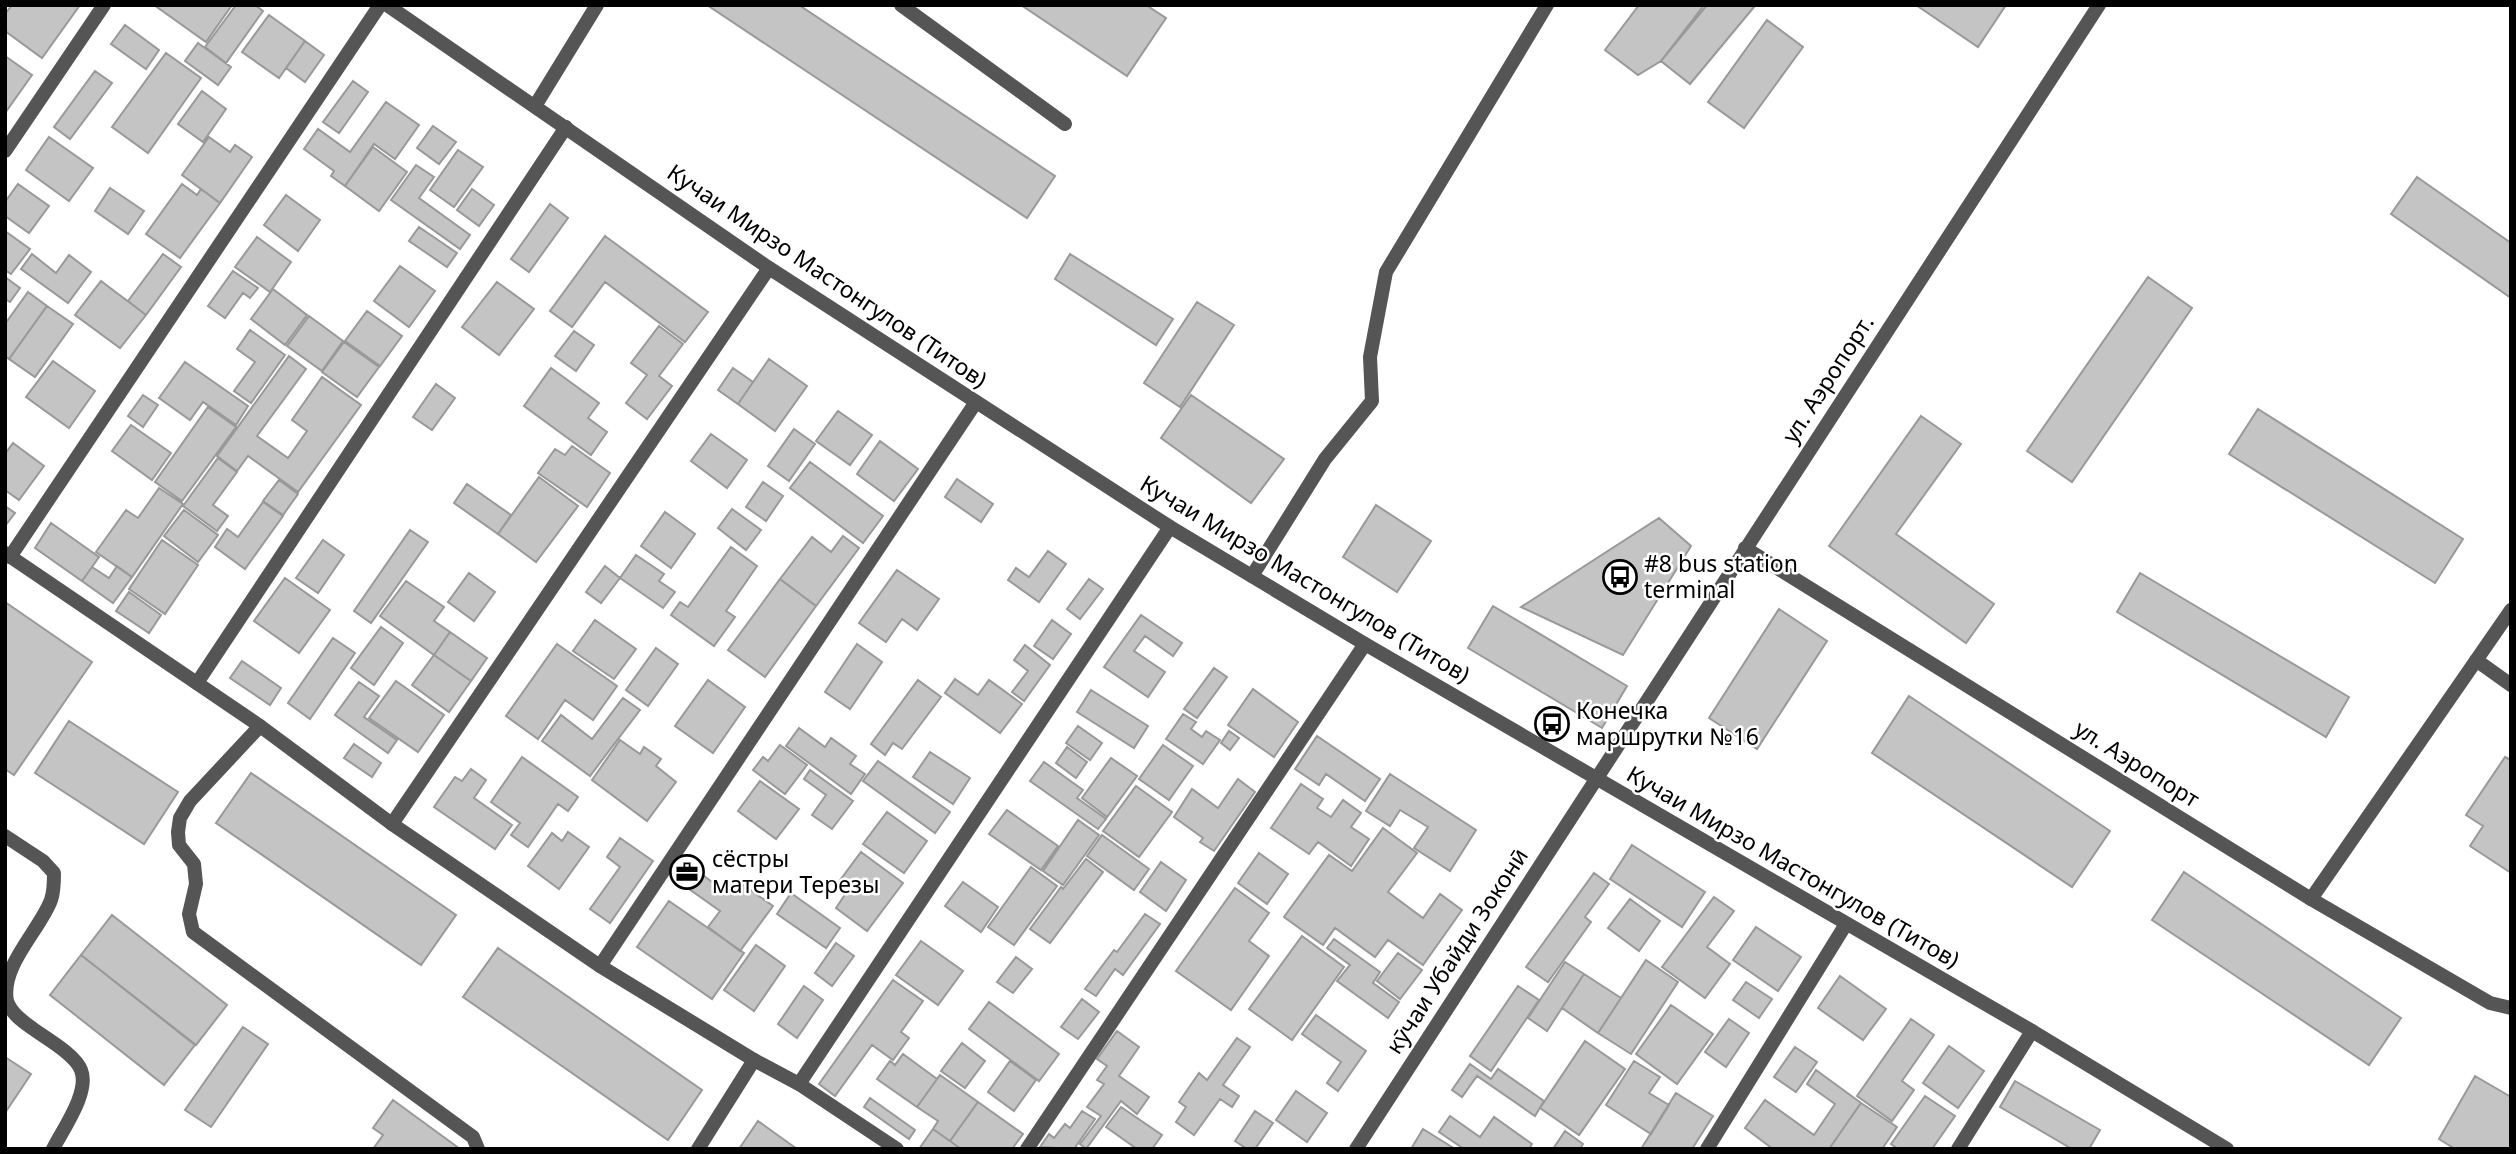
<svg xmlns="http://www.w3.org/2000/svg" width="2516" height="1154" font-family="'Noto Sans',sans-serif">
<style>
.building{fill:#c4c4c4;stroke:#999;stroke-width:2}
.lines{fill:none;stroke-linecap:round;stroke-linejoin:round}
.service{stroke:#555;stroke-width:14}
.minor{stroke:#555;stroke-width:14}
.tertiary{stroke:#555;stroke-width:14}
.labels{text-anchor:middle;stroke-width:5;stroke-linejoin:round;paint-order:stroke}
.street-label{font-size:23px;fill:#000;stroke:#fff}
.poi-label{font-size:23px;fill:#000;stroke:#fff;text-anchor:start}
</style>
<rect width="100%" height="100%" fill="#fff"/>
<path class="building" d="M 12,5 L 80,5 L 42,58 L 5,31 L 5,14 Z
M 154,5 L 232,5 L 206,42 Z
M 236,5 L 255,5 L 263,11 L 226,63 L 205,47 Z
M 707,5 L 799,5 L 1055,176 L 1027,218 Z
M 1021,5 L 1146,5 L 1166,18 L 1127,76 Z
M 1639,5 L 1704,5 L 1661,61 L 1638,75 L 1605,50 Z
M 1707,5 L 1752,5 L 1754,7 L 1690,84 L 1661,61 Z
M 1916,5 L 2006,5 L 1978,47 Z
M 269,15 L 305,41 L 279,78 L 242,52 Z
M 1767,20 L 1803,47 L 1744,128 L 1708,102 Z
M 125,25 L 159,50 L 146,69 L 111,44 Z
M 305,41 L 324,55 L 305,82 L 286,68 Z
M 198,43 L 231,67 L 218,85 L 185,61 Z
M 166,53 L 201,78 L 148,153 L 112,127 Z
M 5,56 L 32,75 L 5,113 Z
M 95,71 L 112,83 L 70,139 L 54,127 Z
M 353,81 L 368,92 L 339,133 L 323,122 Z
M 202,91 L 226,109 L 203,142 L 178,124 Z
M 386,102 L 419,125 L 395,159 L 374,144 L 345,186 L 331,176 L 334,171 L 304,149 L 318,129 L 350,152 Z
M 433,126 L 456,142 L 439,164 L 417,148 Z
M 49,137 L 93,168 L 69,201 L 26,170 Z
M 209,137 L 230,152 L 235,145 L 252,157 L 220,203 L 182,175 Z
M 373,147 L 407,172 L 379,211 L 345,186 Z
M 458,150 L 483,167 L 454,207 L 430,190 Z
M 416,165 L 434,177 L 419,198 L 470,235 L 460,249 L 391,200 Z
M 2417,177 L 2511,243 L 2511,298 L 2391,214 Z
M 18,184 L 49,206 L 29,233 L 5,216 L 5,202 Z
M 182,184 L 197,195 L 201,189 L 220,203 L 180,258 L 146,234 Z
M 110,188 L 144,211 L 128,234 L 95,211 Z
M 472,189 L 494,205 L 479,226 L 457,210 Z
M 286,195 L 320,220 L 298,251 L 264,225 Z
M 550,204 L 568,218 L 529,272 L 511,259 Z
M 419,227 L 457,253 L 447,267 L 409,241 Z
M 5,231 L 30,249 L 11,274 L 5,270 Z
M 605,236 L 708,312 L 685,342 L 605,282 L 572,327 L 550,311 Z
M 257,237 L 291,262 L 270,292 L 235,267 Z
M 32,254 L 56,273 L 69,255 L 91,272 L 68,303 L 21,269 Z
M 163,254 L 181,267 L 146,315 L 128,301 Z
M 1070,254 L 1173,319 L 1156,345 L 1055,279 Z
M 400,266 L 435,291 L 409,327 L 374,301 Z
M 233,271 L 258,288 L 250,298 L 243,293 L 225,318 L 208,306 Z
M 5,277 L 20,288 L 10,302 L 5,299 Z
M 2148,277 L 2192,308 L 2072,482 L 2027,451 Z
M 101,281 L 146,315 L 120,348 L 75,315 Z
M 497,282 L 534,309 L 499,355 L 462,327 Z
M 273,289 L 307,315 L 285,345 L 251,319 Z
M 28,292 L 47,306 L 9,359 L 5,356 L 5,324 Z
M 1197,302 L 1234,325 L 1180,407 L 1144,383 Z
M 47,306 L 73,324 L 35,377 L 9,359 Z
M 367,311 L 402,336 L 380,366 L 345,341 Z
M 309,316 L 343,341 L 322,371 L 287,346 Z
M 659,326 L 683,344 L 659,376 L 672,386 L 647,419 L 626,403 L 647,375 L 631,363 Z
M 250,330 L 285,355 L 251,403 L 234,391 L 255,362 L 237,349 Z
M 574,331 L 594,345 L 576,371 L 555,356 Z
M 344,342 L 379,367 L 357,397 L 322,372 Z
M 289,356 L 306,369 L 257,436 L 288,458 L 307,431 L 292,420 L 322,377 L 361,405 L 298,492 L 248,456 L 237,471 L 217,456 Z
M 769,359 L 807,386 L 775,431 L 738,404 Z
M 53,361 L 95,391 L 69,428 L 26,397 Z
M 185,362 L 248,406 L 236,425 L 203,402 L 190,420 L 159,398 Z
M 551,368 L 599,403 L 588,418 L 607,432 L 591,455 L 524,406 Z
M 733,368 L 753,382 L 738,404 L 718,390 Z
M 436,384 L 455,398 L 432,430 L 413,417 Z
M 143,395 L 158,405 L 143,427 L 128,416 Z
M 1191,395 L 1284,459 L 1251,503 L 1161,438 Z
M 208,407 L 236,427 L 182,501 L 155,482 Z
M 2258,409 L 2463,539 L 2435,583 L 2229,454 Z
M 838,411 L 872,435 L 850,465 L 816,441 Z
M 1921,416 L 1961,444 L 1896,534 L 1994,604 L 1966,643 L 1829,546 Z
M 131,425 L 171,453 L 152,480 L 112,451 Z
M 794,429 L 815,444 L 789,481 L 768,466 Z
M 711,434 L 747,460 L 727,488 L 691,461 Z
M 880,441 L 918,469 L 894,501 L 857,474 Z
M 13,443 L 44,466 L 19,500 L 5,490 L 5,454 Z
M 572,446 L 610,473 L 587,507 L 538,473 L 555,449 L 565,455 Z
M 218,458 L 237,472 L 213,505 L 228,516 L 217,531 L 183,506 Z
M 810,462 L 883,516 L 863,543 L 790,488 Z
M 539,477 L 578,506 L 536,562 L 498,534 Z
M 957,479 L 993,504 L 981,522 L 945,497 Z
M 279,480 L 298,494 L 283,515 L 263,501 Z
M 763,482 L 783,496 L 766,521 L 746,507 Z
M 467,484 L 511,515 L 498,534 L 454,503 Z
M 159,488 L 183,504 L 132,577 L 96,552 L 126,510 L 138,518 Z
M 263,502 L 283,516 L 245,569 L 215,547 L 227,529 L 238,537 Z
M 1376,505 L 1431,541 L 1397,592 L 1343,557 Z
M 5,506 L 15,513 L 5,526 Z
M 732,509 L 761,530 L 746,550 L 718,528 Z
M 184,510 L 218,535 L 198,562 L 164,536 Z
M 665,512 L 695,534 L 671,568 L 641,546 Z
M 1659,518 L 1691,546 L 1623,655 L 1521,607 Z
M 51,523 L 99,557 L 82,581 L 35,548 Z
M 410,530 L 428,542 L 371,623 L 354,611 Z
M 843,536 L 859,548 L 816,606 L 780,579 L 812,537 L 831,552 Z
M 162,540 L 198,565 L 165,614 L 129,589 Z
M 323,540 L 344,555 L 318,593 L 296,578 Z
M 731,547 L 757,566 L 726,611 L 735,617 L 714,646 L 671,615 L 680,602 L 688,607 Z
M 1048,551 L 1066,564 L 1039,602 L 1008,580 L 1016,568 L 1029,577 Z
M 636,555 L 664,574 L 659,581 L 675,592 L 663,608 L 620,578 Z
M 117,566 L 132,577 L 113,603 L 82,581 L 92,567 L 109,578 Z
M 605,566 L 620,578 L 601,603 L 586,592 Z
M 897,570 L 939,599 L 917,630 L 902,619 L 886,642 L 859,623 Z
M 469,573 L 495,592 L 474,621 L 448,602 Z
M 2140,573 L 2349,697 L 2326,737 L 2117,612 Z
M 285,578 L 330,610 L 299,653 L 254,621 Z
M 780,579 L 816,606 L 765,677 L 728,650 Z
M 1089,579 L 1103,589 L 1080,619 L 1067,609 Z
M 406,581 L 444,607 L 434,621 L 450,632 L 434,655 L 380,616 Z
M 129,592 L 161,615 L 149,633 L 116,611 Z
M 5,602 L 92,662 L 14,775 L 5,769 Z
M 1493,606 L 1627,686 L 1602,728 L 1468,648 Z
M 1779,609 L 1827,641 L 1757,749 L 1709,718 Z
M 1141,615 L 1182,643 L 1173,656 L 1145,636 L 1134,651 L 1165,672 L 1148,697 L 1104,667 Z
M 595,620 L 636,649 L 614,679 L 573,651 Z
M 1052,620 L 1071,634 L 1053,659 L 1034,646 Z
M 381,627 L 403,643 L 374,685 L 351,668 Z
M 450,632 L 487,658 L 471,681 L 434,655 Z
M 333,638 L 355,653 L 310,719 L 288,703 Z
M 557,644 L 617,686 L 593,720 L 565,700 L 538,739 L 506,716 Z
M 857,644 L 882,662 L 850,709 L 825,692 Z
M 1025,645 L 1050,665 L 1024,701 L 1012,692 L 1028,671 L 1014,660 Z
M 656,648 L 678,664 L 648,706 L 626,690 Z
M 434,655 L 471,681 L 449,712 L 412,685 Z
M 242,661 L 281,688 L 270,705 L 230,678 Z
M 1214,668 L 1227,677 L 1197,718 L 1184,709 Z
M 955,679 L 978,695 L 989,680 L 1022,704 L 1000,733 L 945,693 Z
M 708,680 L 745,707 L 713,753 L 675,726 Z
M 918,680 L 941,697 L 902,749 L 893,743 L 885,755 L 871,744 Z
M 396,681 L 444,715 L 418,752 L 369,718 Z
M 359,682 L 379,696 L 364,717 L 397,740 L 388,753 L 335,715 Z
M 1253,689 L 1298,722 L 1274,757 L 1228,725 Z
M 1091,690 L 1148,726 L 1134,748 L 1077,712 Z
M 1909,696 L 2110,831 L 2072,887 L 1872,753 Z
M 623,698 L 640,710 L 590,776 L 542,741 L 561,715 L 592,739 Z
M 1183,714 L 1196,722 L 1191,729 L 1202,737 L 1206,731 L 1220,740 L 1203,764 L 1166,739 Z
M 69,721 L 178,792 L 144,844 L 35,773 Z
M 1078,726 L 1102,743 L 1090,760 L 1066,743 Z
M 799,728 L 825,747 L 831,738 L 856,756 L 850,764 L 865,774 L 851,794 L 786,746 Z
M 1229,731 L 1239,738 L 1230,750 L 1221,743 Z
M 1317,736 L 1380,779 L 1365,801 L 1326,774 L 1319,785 L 1295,769 Z
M 620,740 L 640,754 L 644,747 L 661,759 L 656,766 L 676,782 L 647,821 L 592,780 Z
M 354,744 L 381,763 L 372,777 L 344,758 Z
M 780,745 L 807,765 L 785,794 L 753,770 L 763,757 L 768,761 Z
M 1163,745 L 1193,766 L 1169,800 L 1139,779 Z
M 1067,747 L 1087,762 L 1076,778 L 1056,763 Z
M 930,752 L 970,778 L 953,804 L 913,777 Z
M 522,757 L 578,797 L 568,811 L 558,804 L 528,847 L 511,835 L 520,823 L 491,802 Z
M 2505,757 L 2511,760 L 2511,873 L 2470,846 L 2483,826 L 2466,815 Z
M 1111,758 L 1137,776 L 1107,817 L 1082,798 Z
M 878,761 L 950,812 L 935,833 L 863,781 Z
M 1044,762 L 1083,790 L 1077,798 L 1106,819 L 1098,829 L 1030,781 Z
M 471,769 L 486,780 L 474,798 L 512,825 L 495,849 L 434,807 L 455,777 L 462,781 Z
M 810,770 L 853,801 L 832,829 L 812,815 L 826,795 L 804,779 Z
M 251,773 L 456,915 L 421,965 L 216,823 Z
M 1390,774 L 1476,830 L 1450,871 L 1414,848 L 1428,827 L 1400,810 L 1390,826 L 1366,811 Z
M 1238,779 L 1255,792 L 1214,851 L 1200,842 L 1203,838 L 1174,817 L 1192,789 L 1218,808 Z
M 760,781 L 799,809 L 776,839 L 738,811 Z
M 1301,784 L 1323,799 L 1317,808 L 1331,817 L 1343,800 L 1361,813 L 1351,827 L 1369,839 L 1351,866 L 1318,842 L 1309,854 L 1271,828 Z
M 1136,786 L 1172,812 L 1139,857 L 1103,831 Z
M 1007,810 L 1058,846 L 1041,870 L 989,834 Z
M 887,812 L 927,841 L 904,873 L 863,844 Z
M 1078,820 L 1099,835 L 1063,885 L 1043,871 Z
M 1383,828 L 1417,853 L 1388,892 L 1423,918 L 1440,894 L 1462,910 L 1423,965 L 1388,940 L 1375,957 L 1335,928 L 1323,945 L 1284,917 L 1329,855 L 1352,871 Z
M 568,832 L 589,847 L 559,889 L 528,866 L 552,833 L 562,841 Z
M 1102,835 L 1149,869 L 1134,890 L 1087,856 Z
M 620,838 L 653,861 L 610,923 L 590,909 L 620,867 L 607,857 Z
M 1632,845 L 1705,892 L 1682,927 L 1610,879 Z
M 861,852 L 903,883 L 867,931 L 836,908 L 848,890 L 838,883 Z
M 1259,853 L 1288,874 L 1267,904 L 1238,883 Z
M 1086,859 L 1103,872 L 1050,943 L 1030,929 L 1061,887 L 1063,889 Z
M 1161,862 L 1186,880 L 1166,911 L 1140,892 Z
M 1031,867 L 1057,886 L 1014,945 L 988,927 Z
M 693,868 L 726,892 L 735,879 L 773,906 L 740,951 L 708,927 L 720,911 L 682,884 Z
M 2184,872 L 2401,1018 L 2369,1065 L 2152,920 Z
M 1594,873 L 1609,884 L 1585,917 L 1591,922 L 1548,982 L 1526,967 Z
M 963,882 L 998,907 L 981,932 L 945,906 Z
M 1235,888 L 1269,913 L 1249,941 L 1269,956 L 1231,1010 L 1176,971 Z
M 791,893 L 840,928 L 826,948 L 777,914 Z
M 1714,897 L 1734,911 L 1707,947 L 1730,964 L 1705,998 L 1662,967 Z
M 1630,899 L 1660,921 L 1639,951 L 1608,928 Z
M 669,901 L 744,953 L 712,999 L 637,947 Z
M 1145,914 L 1160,924 L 1123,975 L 1115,969 L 1096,996 L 1085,989 L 1114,950 L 1117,952 Z
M 112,915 L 227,1005 L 196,1045 L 81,955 Z
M 1756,927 L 1801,957 L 1778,991 L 1733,960 Z
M 1302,936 L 1344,967 L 1292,1040 L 1249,1009 Z
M 1334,939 L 1380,972 L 1373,983 L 1399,1002 L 1388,1018 L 1337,981 L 1350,965 L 1327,948 Z
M 921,941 L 963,971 L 938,1005 L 896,975 Z
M 836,943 L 854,956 L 832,986 L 815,973 Z
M 756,945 L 785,966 L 754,1011 L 724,990 Z
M 498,948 L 702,1090 L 668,1140 L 463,997 Z
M 1398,953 L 1422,970 L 1400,999 L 1377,981 Z
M 81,955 L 195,1045 L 164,1085 L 50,995 Z
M 1016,957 L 1032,969 L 1013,993 L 997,982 Z
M 1646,960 L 1678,982 L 1631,1054 L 1598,1033 Z
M 1565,962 L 1584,974 L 1547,1031 L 1528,1018 Z
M 1584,974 L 1621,998 L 1598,1033 L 1562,1008 Z
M 1840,976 L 1886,1009 L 1863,1040 L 1818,1008 Z
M 893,980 L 923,1001 L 901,1032 L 909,1038 L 893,1060 L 872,1045 L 835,1096 L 819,1084 Z
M 1746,982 L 1772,999 L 1759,1018 L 1733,1000 Z
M 804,986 L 823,1000 L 797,1038 L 778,1024 Z
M 1518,986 L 1539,1000 L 1491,1071 L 1470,1056 Z
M 1082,999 L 1099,1012 L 1078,1039 L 1061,1027 Z
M 989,1002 L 1059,1054 L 1039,1081 L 969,1029 Z
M 1671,1005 L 1713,1034 L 1677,1084 L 1636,1054 Z
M 1316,1015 L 1366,1051 L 1338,1091 L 1327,1083 L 1341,1062 L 1302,1034 Z
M 1729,1019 L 1749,1033 L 1726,1067 L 1705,1052 Z
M 1911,1019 L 1934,1035 L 1902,1081 L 1914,1090 L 1892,1121 L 1857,1096 Z
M 243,1027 L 268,1044 L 211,1127 L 185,1110 Z
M 1117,1031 L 1139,1047 L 1119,1076 L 1149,1097 L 1137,1114 L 1121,1101 L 1086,1149 L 1080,1144 L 1101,1116 L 1087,1107 L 1104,1084 L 1097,1080 L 1107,1066 L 1097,1059 Z
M 1237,1038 L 1250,1047 L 1223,1085 L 1239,1096 L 1232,1107 L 1220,1099 L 1194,1135 L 1176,1122 L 1186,1107 L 1179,1102 L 1199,1073 L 1207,1080 Z
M 1585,1041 L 1625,1069 L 1579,1135 L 1540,1108 Z
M 962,1043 L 985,1061 L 965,1088 L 941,1071 Z
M 1949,1046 L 1984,1071 L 1958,1108 L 1923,1083 Z
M 1795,1047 L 1817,1062 L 1796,1092 L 1774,1077 Z
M 903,1054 L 937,1079 L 917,1107 L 877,1079 L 890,1061 L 895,1065 Z
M 5,1057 L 31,1074 L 5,1113 Z
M 1010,1061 L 1036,1080 L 1014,1111 L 988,1092 Z
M 1634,1061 L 1660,1077 L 1649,1093 L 1669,1105 L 1651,1134 L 1606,1105 Z
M 1470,1064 L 1491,1079 L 1498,1069 L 1544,1101 L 1535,1116 L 1477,1076 L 1462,1097 L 1452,1090 Z
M 1816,1070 L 1861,1103 L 1829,1149 L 1773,1149 L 1745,1128 L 1765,1100 L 1814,1135 L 1835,1104 L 1807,1084 Z
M 940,1075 L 978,1102 L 950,1141 L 933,1129 L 938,1121 L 917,1107 Z
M 2475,1076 L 2511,1097 L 2511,1149 L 2455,1149 L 2439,1139 Z
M 2015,1081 L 2100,1130 L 2089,1149 L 2072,1149 L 2000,1107 Z
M 1296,1091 L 1327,1113 L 1307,1142 L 1276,1120 Z
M 1676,1093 L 1713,1116 L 1692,1149 L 1641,1149 Z
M 1925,1096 L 1955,1116 L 1932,1149 L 1898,1149 L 1891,1144 Z
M 870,1098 L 915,1130 L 909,1139 L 864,1107 Z
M 393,1100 L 460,1149 L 373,1149 L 383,1135 L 373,1128 Z
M 978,1102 L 1023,1134 L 1012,1149 L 961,1149 L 950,1141 Z
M 1861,1103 L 1897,1127 L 1882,1149 L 1829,1149 Z
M 1121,1107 L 1162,1135 L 1152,1149 L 1137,1149 L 1106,1127 Z
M 1082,1111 L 1095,1119 L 1074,1149 L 1040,1147 L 1049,1134 L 1054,1138 L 1065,1124 L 1070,1128 Z
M 1255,1111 L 1273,1123 L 1255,1149 L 1247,1149 L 1235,1141 Z
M 1450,1116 L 1480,1137 L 1494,1117 L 1532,1144 L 1529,1149 L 1464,1149 L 1439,1132 Z
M 758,1121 L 797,1149 L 739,1149 Z
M 933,1129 L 950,1141 L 961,1149 L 919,1149 Z
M 1423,1129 L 1455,1149 L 1411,1149 Z
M 1565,1131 L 1583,1144 L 1580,1149 L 1553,1149 Z"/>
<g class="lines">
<path class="service" d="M 5,151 L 104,5
M 10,557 L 380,5
M 1252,576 L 1325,459 L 1372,401 L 1370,357 L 1386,272 L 1547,5
M 2476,660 L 2511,685
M 197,683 L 566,127
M 260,726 L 190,801 L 180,818 L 178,832 L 179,845 L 194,864 L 196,884 L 189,914 L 193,932 L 473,1137 L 478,1149
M 392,824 L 769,268
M 5,836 L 43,861 L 54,873 C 54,882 54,892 51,900 C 40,930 0,966 7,1001 C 11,1013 22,1021 32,1028 C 45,1038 75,1054 81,1070 C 90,1092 63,1129 53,1149
M 2311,899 L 2511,610
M 600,966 L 976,402
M 799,1084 L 1170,527
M 698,1149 L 754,1060
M 1027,1149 L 1365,644
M 1707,1149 L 1846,924
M 1958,1149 L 2032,1031"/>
<path class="minor" d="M 901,5 L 1065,124
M 535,106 L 597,5
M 1745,548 L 2311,899 L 2490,1003 L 2511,1008
M 5,553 L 260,726 L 392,824 L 600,966 L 754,1060 L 799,1084 L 897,1149
M 1356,1149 L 2099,5"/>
<path class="tertiary" d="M 387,5 L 769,268 L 1170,527 L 1365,644 L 2032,1031 L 2227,1149"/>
</g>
<defs>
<g id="bus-ring" transform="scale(1.75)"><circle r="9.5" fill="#fff" stroke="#000" stroke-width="1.5"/><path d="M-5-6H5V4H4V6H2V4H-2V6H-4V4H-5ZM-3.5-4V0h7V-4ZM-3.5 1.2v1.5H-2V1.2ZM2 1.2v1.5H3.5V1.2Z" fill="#000"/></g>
<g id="office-ring" transform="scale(1.75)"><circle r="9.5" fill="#fff" stroke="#000" stroke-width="1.5"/><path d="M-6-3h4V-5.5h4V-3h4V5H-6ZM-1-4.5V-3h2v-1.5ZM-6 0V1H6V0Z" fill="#000"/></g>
</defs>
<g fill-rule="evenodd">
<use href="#bus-ring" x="1620" y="577"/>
<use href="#bus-ring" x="1552" y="724"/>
<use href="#office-ring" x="687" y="872"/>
</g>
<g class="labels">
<g class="street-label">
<text transform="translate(827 276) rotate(34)" y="8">Кучаи Мирзо Мастонгулов (Титов)</text>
<text transform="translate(1828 379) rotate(-57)" y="8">ул. Аэропорт.</text>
<text transform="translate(1305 579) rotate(31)" y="8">Кучаи Мирзо Мастонгулов (Титов)</text>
<text transform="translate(2137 764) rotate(32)" y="8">ул. Аэропорт</text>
<text transform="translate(1793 867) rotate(30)" y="8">Кучаи Мирзо Мастонгулов (Титов)</text>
<text transform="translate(1457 951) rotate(-57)" y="8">кӯчаи Убайди Зоконӣ</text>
</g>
<g class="poi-label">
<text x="1644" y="572">#8 bus station<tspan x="1644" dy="26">terminal</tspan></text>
<text x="1576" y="719">Конечка<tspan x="1576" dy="26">маршрутки №16</tspan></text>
<text x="712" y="867">сёстры<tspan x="712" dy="26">матери Терезы</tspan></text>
</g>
</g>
<rect width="2516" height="1154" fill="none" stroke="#000000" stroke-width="14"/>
</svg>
